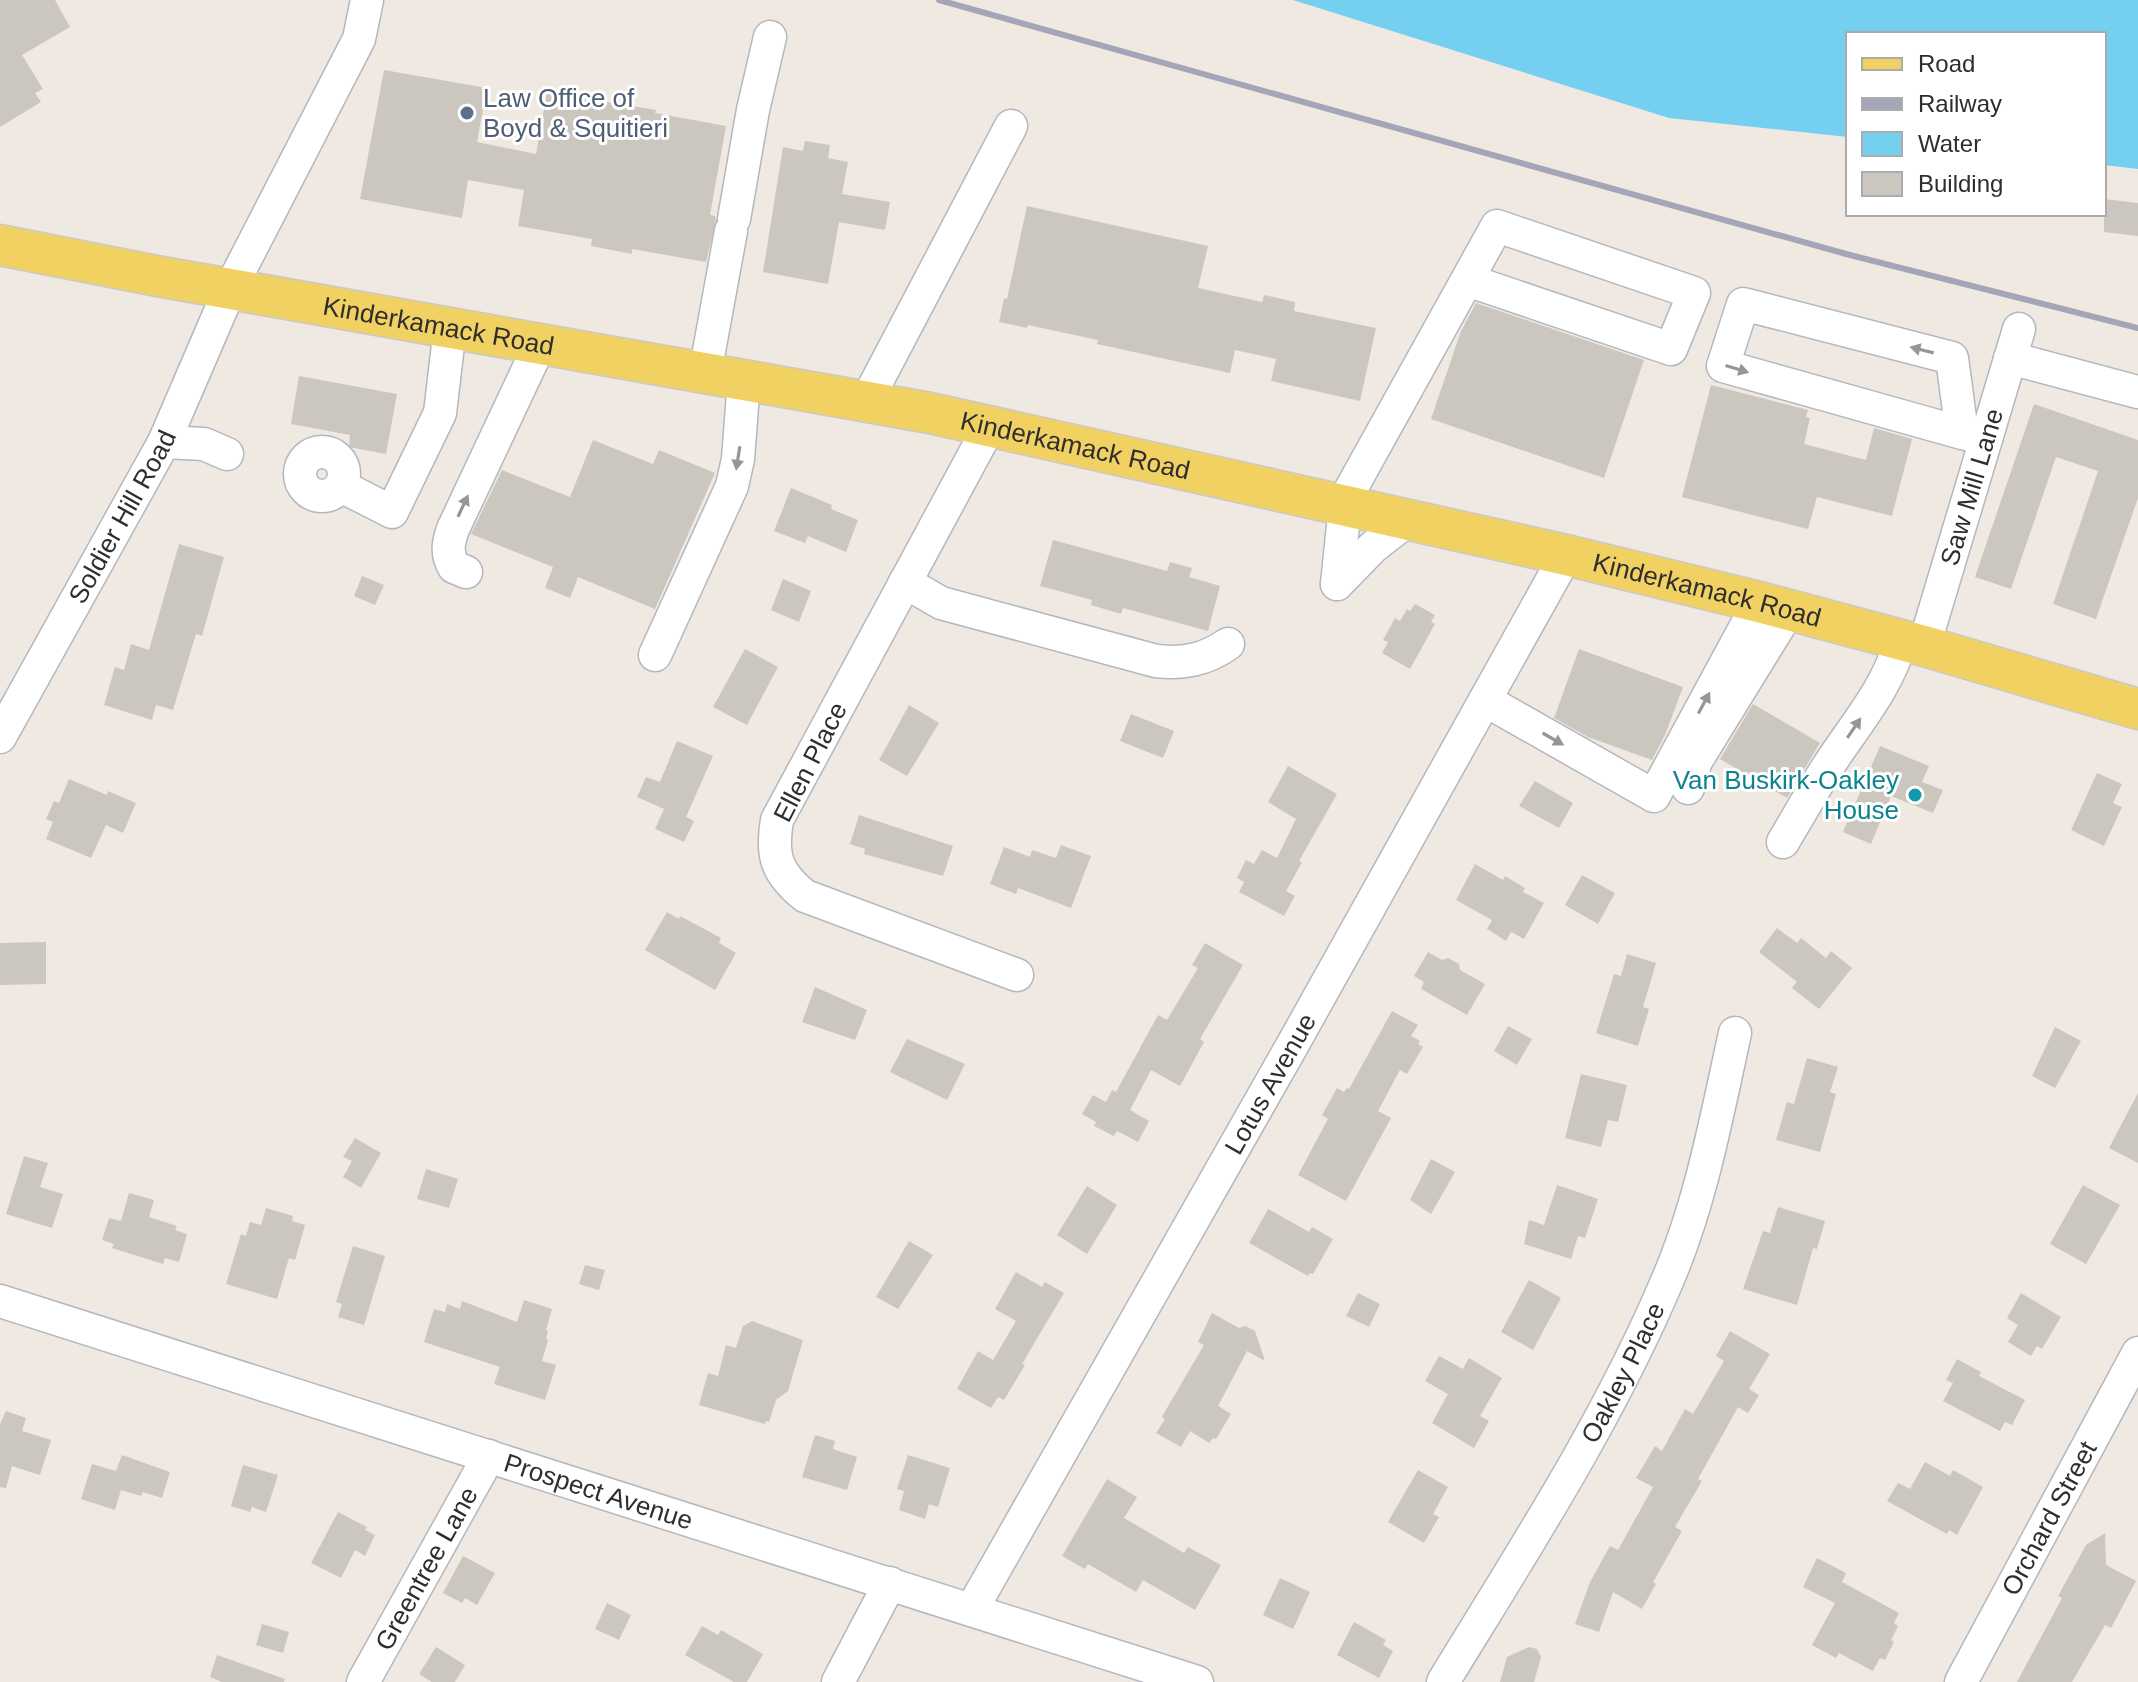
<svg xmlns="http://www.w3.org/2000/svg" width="2138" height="1682" font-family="Arial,sans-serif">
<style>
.water{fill:#75cff0}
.building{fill:#cbc7bf}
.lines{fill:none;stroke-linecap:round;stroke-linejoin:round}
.minor-casing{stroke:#b4b7c1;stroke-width:35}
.major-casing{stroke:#c9c9c9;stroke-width:43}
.minor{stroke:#fff;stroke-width:32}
.major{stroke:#f2d163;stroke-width:40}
.rail{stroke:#a3a6b8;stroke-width:6}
.oneway{fill:#969696}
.service-dot{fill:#5c6f8a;stroke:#fff;stroke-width:3}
.culture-dot{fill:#0f9aa8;stroke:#fff;stroke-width:3}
.labels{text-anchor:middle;stroke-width:6;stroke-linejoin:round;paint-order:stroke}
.service-label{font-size:26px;fill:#4e5e75;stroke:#fff;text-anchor:start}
.street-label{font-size:26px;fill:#2e2e2e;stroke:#fff}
.culture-label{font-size:26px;fill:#0d838f;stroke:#fff;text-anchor:end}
</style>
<rect width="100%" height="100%" fill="#efe9e1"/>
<path class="water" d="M 1293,0 L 2138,0 L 2138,169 L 2104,165 L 2104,34 L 1848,34 L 1848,137 L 1669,118 Z"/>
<path class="building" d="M 0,0 L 55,0 L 70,27 L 22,55 L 43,89 L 35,93 L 41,102 L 0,127 Z
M 384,70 L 487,88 L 477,142 L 536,154 L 547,92 L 656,110 L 655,113 L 726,126 L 710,215 L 715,216 L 716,220 L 706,262 L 632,249 L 632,254 L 591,246 L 592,239 L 518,226 L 524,190 L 468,180 L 462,218 L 360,199 Z
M 805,141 L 830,145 L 828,158 L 848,162 L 842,194 L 890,202 L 885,230 L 839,222 L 828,284 L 763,272 L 783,147 L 803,151 Z
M 2104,199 L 2138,203 L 2138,236 L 2104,232 Z
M 1027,206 L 1208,246 L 1198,288 L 1262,302 L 1264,295 L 1295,302 L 1294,311 L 1376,328 L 1360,401 L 1271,381 L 1276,359 L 1235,350 L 1230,373 L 1097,344 L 1098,340 L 1028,325 L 1027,328 L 999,322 L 1004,298 L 1007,299 Z
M 1476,303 L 1644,360 L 1604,478 L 1431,419 L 1461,331 Z
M 299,376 L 397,394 L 386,454 L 349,447 L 350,435 L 291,424 Z
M 1711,385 L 1808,410 L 1806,417 L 1810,418 L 1804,444 L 1866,460 L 1874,428 L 1912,439 L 1892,516 L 1817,497 L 1808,529 L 1682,497 Z
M 2034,404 L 2138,440 L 2138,498 L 2096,619 L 2053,604 L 2098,471 L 2056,457 L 2011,589 L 1975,577 Z
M 593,440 L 653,464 L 659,450 L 715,473 L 655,609 L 578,577 L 570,598 L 545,588 L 553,567 L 471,534 L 502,470 L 570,497 Z
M 791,488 L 832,505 L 831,509 L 858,520 L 846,552 L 808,536 L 805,543 L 774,531 Z
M 1053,540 L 1167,571 L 1170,562 L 1192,568 L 1189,577 L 1220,586 L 1208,631 L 1123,608 L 1121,614 L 1091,605 L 1092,600 L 1040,586 Z
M 179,544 L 224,557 L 202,636 L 196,634 L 173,710 L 156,705 L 152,720 L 104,705 L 115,667 L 124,670 L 131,644 L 149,650 Z
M 362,576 L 384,585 L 375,605 L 354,596 Z
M 783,579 L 811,591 L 799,622 L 771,610 Z
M 1415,604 L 1435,615 L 1431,622 L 1435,624 L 1410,669 L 1382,653 L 1388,642 L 1383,640 L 1395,618 L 1400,621 L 1407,609 L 1410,611 Z
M 745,649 L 778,667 L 747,725 L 713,707 Z
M 1579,649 L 1683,687 L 1665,735 L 1652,760 L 1588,737 L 1554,718 Z
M 1753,704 L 1820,743 L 1787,798 L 1720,759 Z
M 909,705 L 939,723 L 907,776 L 879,760 Z
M 1131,714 L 1174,731 L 1163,758 L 1120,741 Z
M 677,741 L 713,756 L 686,817 L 694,821 L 684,842 L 655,829 L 664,809 L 637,797 L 646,777 L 660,782 Z
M 1880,746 L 1929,766 L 1922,782 L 1943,790 L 1933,813 L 1891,796 L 1871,844 L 1843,832 Z
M 1288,766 L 1337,794 L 1299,861 L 1302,862 L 1286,891 L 1295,896 L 1284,916 L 1239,892 L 1244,882 L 1237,878 L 1246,860 L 1254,864 L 1262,850 L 1277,858 L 1296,819 L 1268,802 Z
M 2097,773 L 2122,784 L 2113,803 L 2122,807 L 2104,846 L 2071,830 Z
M 69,779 L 107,795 L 108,791 L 136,803 L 123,833 L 106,825 L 91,858 L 46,839 L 53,822 L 46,819 L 54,801 L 59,803 Z
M 1535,781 L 1573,803 L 1559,828 L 1519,806 Z
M 859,815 L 953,846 L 943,876 L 864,854 L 865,849 L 850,844 Z
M 1061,845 L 1091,856 L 1071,908 L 1018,888 L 1016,894 L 990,884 L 1004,847 L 1030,857 L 1032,850 L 1056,858 Z
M 1475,864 L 1503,880 L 1505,876 L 1525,888 L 1523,892 L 1544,903 L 1524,939 L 1511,932 L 1506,941 L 1487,929 L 1492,920 L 1456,900 Z
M 1582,875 L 1615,893 L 1598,924 L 1565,905 Z
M 667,912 L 679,919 L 680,916 L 721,938 L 719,943 L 736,953 L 715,990 L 645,950 Z
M 1777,928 L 1797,943 L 1801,938 L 1826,958 L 1831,951 L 1852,968 L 1819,1009 L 1792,988 L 1797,982 L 1759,952 Z
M 46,942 L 46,984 L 0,985 L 0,943 Z
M 1205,943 L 1243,965 L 1200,1039 L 1204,1042 L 1180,1086 L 1151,1070 L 1130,1110 L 1149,1121 L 1138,1142 L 1117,1131 L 1114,1136 L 1094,1126 L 1096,1122 L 1082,1114 L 1093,1095 L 1106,1102 L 1112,1090 L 1116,1092 L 1158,1015 L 1167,1020 L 1198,968 L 1192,965 Z
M 1428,952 L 1442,960 L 1448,958 L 1459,964 L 1460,970 L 1485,984 L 1467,1015 L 1421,989 L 1424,982 L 1414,976 Z
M 1627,954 L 1656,963 L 1643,1007 L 1649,1009 L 1638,1046 L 1596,1033 L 1614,974 L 1621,976 Z
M 815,987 L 867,1010 L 855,1040 L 802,1022 Z
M 1392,1011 L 1418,1025 L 1411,1036 L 1420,1041 L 1418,1044 L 1423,1047 L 1407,1074 L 1400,1070 L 1378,1111 L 1391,1118 L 1346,1201 L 1298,1175 L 1328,1119 L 1322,1115 L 1337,1088 L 1344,1092 L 1347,1088 L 1349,1089 Z
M 1508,1026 L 1532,1039 L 1517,1065 L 1494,1051 Z
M 2055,1027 L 2081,1041 L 2055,1088 L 2032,1076 Z
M 907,1039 L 965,1064 L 947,1100 L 890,1072 Z
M 1807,1058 L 1838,1067 L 1830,1092 L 1836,1094 L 1820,1152 L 1776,1140 L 1787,1102 L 1794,1104 Z
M 1581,1074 L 1627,1085 L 1618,1122 L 1608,1120 L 1601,1147 L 1565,1138 Z
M 2138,1093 L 2138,1163 L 2109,1148 Z
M 355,1138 L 381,1153 L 361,1188 L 343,1177 L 352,1161 L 343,1157 Z
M 24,1156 L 48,1163 L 40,1187 L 63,1194 L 52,1228 L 6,1214 Z
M 1431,1159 L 1455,1172 L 1431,1214 L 1410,1200 Z
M 426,1169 L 458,1179 L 449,1208 L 417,1199 Z
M 1557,1185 L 1598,1199 L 1585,1238 L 1578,1236 L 1571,1259 L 1524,1244 L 1529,1220 L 1544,1225 Z
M 2083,1185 L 2120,1205 L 2086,1264 L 2050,1244 Z
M 1087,1186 L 1117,1205 L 1087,1254 L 1057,1235 Z
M 129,1193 L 154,1200 L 149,1217 L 177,1226 L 175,1230 L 187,1234 L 179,1262 L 165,1258 L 163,1264 L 112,1248 L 114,1244 L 102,1240 L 109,1218 L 121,1221 Z
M 1778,1207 L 1825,1221 L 1817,1249 L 1813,1248 L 1797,1305 L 1743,1289 L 1763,1231 L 1770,1233 Z
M 266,1208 L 293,1216 L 292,1221 L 305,1225 L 295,1260 L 289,1258 L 277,1299 L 226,1284 L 241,1234 L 246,1236 L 250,1222 L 261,1225 Z
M 1268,1209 L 1309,1232 L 1312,1227 L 1333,1239 L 1313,1274 L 1310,1273 L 1308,1276 L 1249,1243 Z
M 909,1241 L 933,1255 L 898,1309 L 876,1297 Z
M 353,1246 L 385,1256 L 364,1325 L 338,1317 L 342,1304 L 336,1302 Z
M 585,1265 L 605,1270 L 599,1290 L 579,1284 Z
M 1016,1272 L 1042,1287 L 1045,1282 L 1064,1293 L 1022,1364 L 1025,1365 L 1004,1400 L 998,1397 L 991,1408 L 957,1389 L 978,1351 L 993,1360 L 1016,1321 L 995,1309 Z
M 1529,1280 L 1561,1298 L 1533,1350 L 1501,1332 Z
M 1358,1293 L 1380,1304 L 1369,1327 L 1346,1316 Z
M 2021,1293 L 2061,1317 L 2042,1349 L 2037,1346 L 2031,1356 L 2008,1342 L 2018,1325 L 2007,1318 Z
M 524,1300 L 552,1309 L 546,1330 L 548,1331 L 546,1339 L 548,1340 L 542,1361 L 556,1365 L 545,1400 L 494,1384 L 500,1367 L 424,1342 L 434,1309 L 445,1312 L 447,1304 L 460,1309 L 462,1301 L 517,1322 Z
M 1212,1313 L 1239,1328 L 1245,1326 L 1255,1331 L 1265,1361 L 1247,1351 L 1218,1406 L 1231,1414 L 1216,1439 L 1213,1438 L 1209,1443 L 1190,1431 L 1181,1447 L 1156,1433 L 1165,1419 L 1162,1417 L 1167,1408 L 1204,1345 L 1198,1342 Z
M 752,1321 L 803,1340 L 788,1391 L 776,1400 L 769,1422 L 766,1421 L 765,1424 L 699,1405 L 708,1373 L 718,1376 L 726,1345 L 736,1348 L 743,1326 Z
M 1730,1331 L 1770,1354 L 1749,1389 L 1759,1395 L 1748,1413 L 1738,1407 L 1698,1479 L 1702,1481 L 1675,1527 L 1682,1531 L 1653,1582 L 1656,1584 L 1642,1609 L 1613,1592 L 1599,1632 L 1575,1624 L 1590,1582 L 1610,1546 L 1618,1550 L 1653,1487 L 1636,1478 L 1655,1446 L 1662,1451 L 1685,1409 L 1693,1414 L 1724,1361 L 1716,1356 Z
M 1439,1356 L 1463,1369 L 1469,1358 L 1502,1378 L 1480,1416 L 1489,1421 L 1474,1448 L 1432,1423 L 1448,1394 L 1425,1381 Z
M 1957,1359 L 1981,1372 L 1979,1376 L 2025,1400 L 2012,1425 L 2005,1422 L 2000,1431 L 1943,1401 L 1953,1383 L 1946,1380 Z
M 6,1411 L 26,1418 L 22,1431 L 51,1440 L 40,1475 L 12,1466 L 6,1488 L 0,1487 L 0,1424 Z
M 815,1435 L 835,1441 L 833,1449 L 857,1457 L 847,1490 L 802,1477 Z
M 122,1455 L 170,1472 L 162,1498 L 143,1492 L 141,1496 L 121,1490 L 115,1510 L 81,1499 L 92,1464 L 116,1471 Z
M 908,1455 L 950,1468 L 938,1507 L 929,1504 L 925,1519 L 899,1510 L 904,1491 L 897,1489 Z
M 1925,1462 L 1950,1476 L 1953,1470 L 1983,1487 L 1957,1535 L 1949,1530 L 1947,1534 L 1887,1501 L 1898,1483 L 1910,1489 Z
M 243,1465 L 278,1475 L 266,1512 L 252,1507 L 250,1512 L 231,1506 Z
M 1418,1470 L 1448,1487 L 1433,1514 L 1439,1517 L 1424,1543 L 1388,1522 Z
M 1107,1479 L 1137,1497 L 1124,1518 L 1184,1553 L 1188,1547 L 1221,1565 L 1195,1610 L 1143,1580 L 1136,1592 L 1088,1564 L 1085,1569 L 1062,1556 Z
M 338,1512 L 367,1527 L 365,1530 L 375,1535 L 365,1556 L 355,1550 L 341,1578 L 311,1563 Z
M 2105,1533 L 2106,1565 L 2136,1581 L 2111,1628 L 2105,1625 L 2072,1682 L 2017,1682 L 2062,1598 L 2058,1596 L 2086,1545 Z
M 463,1556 L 495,1573 L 477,1605 L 465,1598 L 462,1603 L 443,1593 Z
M 1817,1558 L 1846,1573 L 1842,1582 L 1899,1613 L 1894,1623 L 1898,1626 L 1891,1640 L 1894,1642 L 1885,1660 L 1880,1658 L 1873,1671 L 1839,1653 L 1836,1658 L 1812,1645 L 1835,1603 L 1803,1587 Z
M 1280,1578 L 1310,1592 L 1293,1629 L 1263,1615 Z
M 607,1603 L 631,1615 L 619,1640 L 595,1629 Z
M 1354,1622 L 1386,1640 L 1383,1645 L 1393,1651 L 1379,1678 L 1337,1655 Z
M 262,1624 L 289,1632 L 283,1653 L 256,1645 Z
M 702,1626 L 718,1635 L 721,1630 L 763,1654 L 747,1682 L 734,1682 L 685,1655 Z
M 436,1647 L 465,1665 L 455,1682 L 432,1682 L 419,1674 Z
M 1529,1647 L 1537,1649 L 1541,1657 L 1534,1682 L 1500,1682 L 1507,1657 Z
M 217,1655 L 285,1679 L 284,1682 L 222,1682 L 210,1677 Z"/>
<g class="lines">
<g class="minor-casing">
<g id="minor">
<path d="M 734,219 L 753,110 L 770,37"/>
<path d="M 2010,358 L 2138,392"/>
<path d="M 705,373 L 731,231"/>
<path d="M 866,402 L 1011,126"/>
<path d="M 989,427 L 777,820 C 771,855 776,873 805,896 L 1017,975"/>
<path d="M 1962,433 L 1952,358 L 1743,304 L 1723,366 L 1962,433 L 1986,439"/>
<path d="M 164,442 L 204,444 L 227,454"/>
<circle cx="322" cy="474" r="22"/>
<path d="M 341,486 L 392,512 L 440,413 L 450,328"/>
<path d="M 1342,505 L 1497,226 L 1694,293 L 1671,349 L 1467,280"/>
<path d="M 466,572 L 454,567 C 446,554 448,543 453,529 L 540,344"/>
<path d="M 905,582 L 941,603 L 1156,661 C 1183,664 1205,660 1228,644"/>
<path d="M 1337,584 L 1373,547 L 1408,520"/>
<path d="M 1337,584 L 1345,506"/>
<path id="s1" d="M 1924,646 L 2019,329"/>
<path d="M 655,655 L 732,486 L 738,459 L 744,380"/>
<path d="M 1485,700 L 1654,796 L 1759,602"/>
<path id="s2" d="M 0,737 L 164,442 L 230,289 L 359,39 L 367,0"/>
<path d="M 1688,788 L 1696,761 L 1789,610"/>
<path d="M 1783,842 C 1798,817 1812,792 1827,768 C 1854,726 1888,688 1901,640"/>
<path id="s3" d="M 0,1301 L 1197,1682"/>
<path id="s4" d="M 972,1609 L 1293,1044 L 1566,555"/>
<path id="s5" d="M 363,1682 L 489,1456"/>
<path d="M 838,1682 L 890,1583"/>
<path id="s6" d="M 1443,1682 C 1523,1551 1608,1421 1668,1279 C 1701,1202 1717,1115 1735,1033"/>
<path id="s7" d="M 1961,1682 L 2138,1353"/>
</g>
</g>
<g class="major-casing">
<g id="major">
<path id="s8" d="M 0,245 L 157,276 L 930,413 L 1566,555 L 1759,602 L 1924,646 L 2138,709"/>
</g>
</g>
<use href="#minor" class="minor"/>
<use href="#major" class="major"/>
<path class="rail" d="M 939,0 L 1846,254 L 2138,328"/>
</g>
<defs><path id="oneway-solid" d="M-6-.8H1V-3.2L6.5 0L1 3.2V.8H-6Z" transform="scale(2)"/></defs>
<g class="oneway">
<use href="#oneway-solid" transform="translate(1922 350) rotate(-166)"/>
<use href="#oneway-solid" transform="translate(1737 369) rotate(17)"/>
<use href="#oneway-solid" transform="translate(738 458) rotate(99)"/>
<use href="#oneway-solid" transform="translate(463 506) rotate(-65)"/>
<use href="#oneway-solid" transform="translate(1704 703) rotate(-62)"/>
<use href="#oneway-solid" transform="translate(1854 728) rotate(-56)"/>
<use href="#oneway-solid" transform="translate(1553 739) rotate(30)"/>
</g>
<circle class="service-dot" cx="467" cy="113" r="8"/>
<circle class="culture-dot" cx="1915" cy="795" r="8"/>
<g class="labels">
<g class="service-label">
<text x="483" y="107">Law Office of<tspan x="483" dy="30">Boyd &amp; Squitieri</tspan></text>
</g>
<g class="street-label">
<text dy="9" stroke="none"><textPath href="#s8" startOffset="446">Kinderkamack Road</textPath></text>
<text dy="9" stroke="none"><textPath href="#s8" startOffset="1094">Kinderkamack Road</textPath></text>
<text dy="9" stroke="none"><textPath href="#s1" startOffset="166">Saw Mill Lane</textPath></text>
<text dy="9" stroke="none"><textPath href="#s2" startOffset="252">Soldier Hill Road</textPath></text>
<text dy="9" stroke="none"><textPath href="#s8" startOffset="1742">Kinderkamack Road</textPath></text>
<text transform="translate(810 762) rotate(-63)" y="9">Ellen Place</text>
<text dy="9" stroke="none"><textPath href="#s4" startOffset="604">Lotus Avenue</textPath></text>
<text dy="9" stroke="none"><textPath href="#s6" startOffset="358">Oakley Place</textPath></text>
<text dy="9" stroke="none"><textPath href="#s3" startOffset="628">Prospect Avenue</textPath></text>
<text dy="9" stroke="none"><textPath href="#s7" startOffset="186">Orchard Street</textPath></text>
<text dy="9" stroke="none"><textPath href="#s5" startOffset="130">Greentree Lane</textPath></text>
</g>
<g class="culture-label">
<text x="1899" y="789">Van Buskirk-Oakley<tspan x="1899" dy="30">House</tspan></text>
</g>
</g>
<rect x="1846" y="32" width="260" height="184" fill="#ffffff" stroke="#ababab" stroke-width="2"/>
<rect x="1862" y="58" width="40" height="12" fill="#f2d163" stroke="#ababab" stroke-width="2"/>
<text x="1918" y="72" font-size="24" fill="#2e2e2e">Road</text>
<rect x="1862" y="98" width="40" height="12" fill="#a3a6b8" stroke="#ababab" stroke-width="2"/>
<text x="1918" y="112" font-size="24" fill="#2e2e2e">Railway</text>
<rect x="1862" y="132" width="40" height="24" fill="#75cff0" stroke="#ababab" stroke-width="2"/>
<text x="1918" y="152" font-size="24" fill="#2e2e2e">Water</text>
<rect x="1862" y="172" width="40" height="24" fill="#cbc7bf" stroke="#ababab" stroke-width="2"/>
<text x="1918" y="192" font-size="24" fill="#2e2e2e">Building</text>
</svg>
